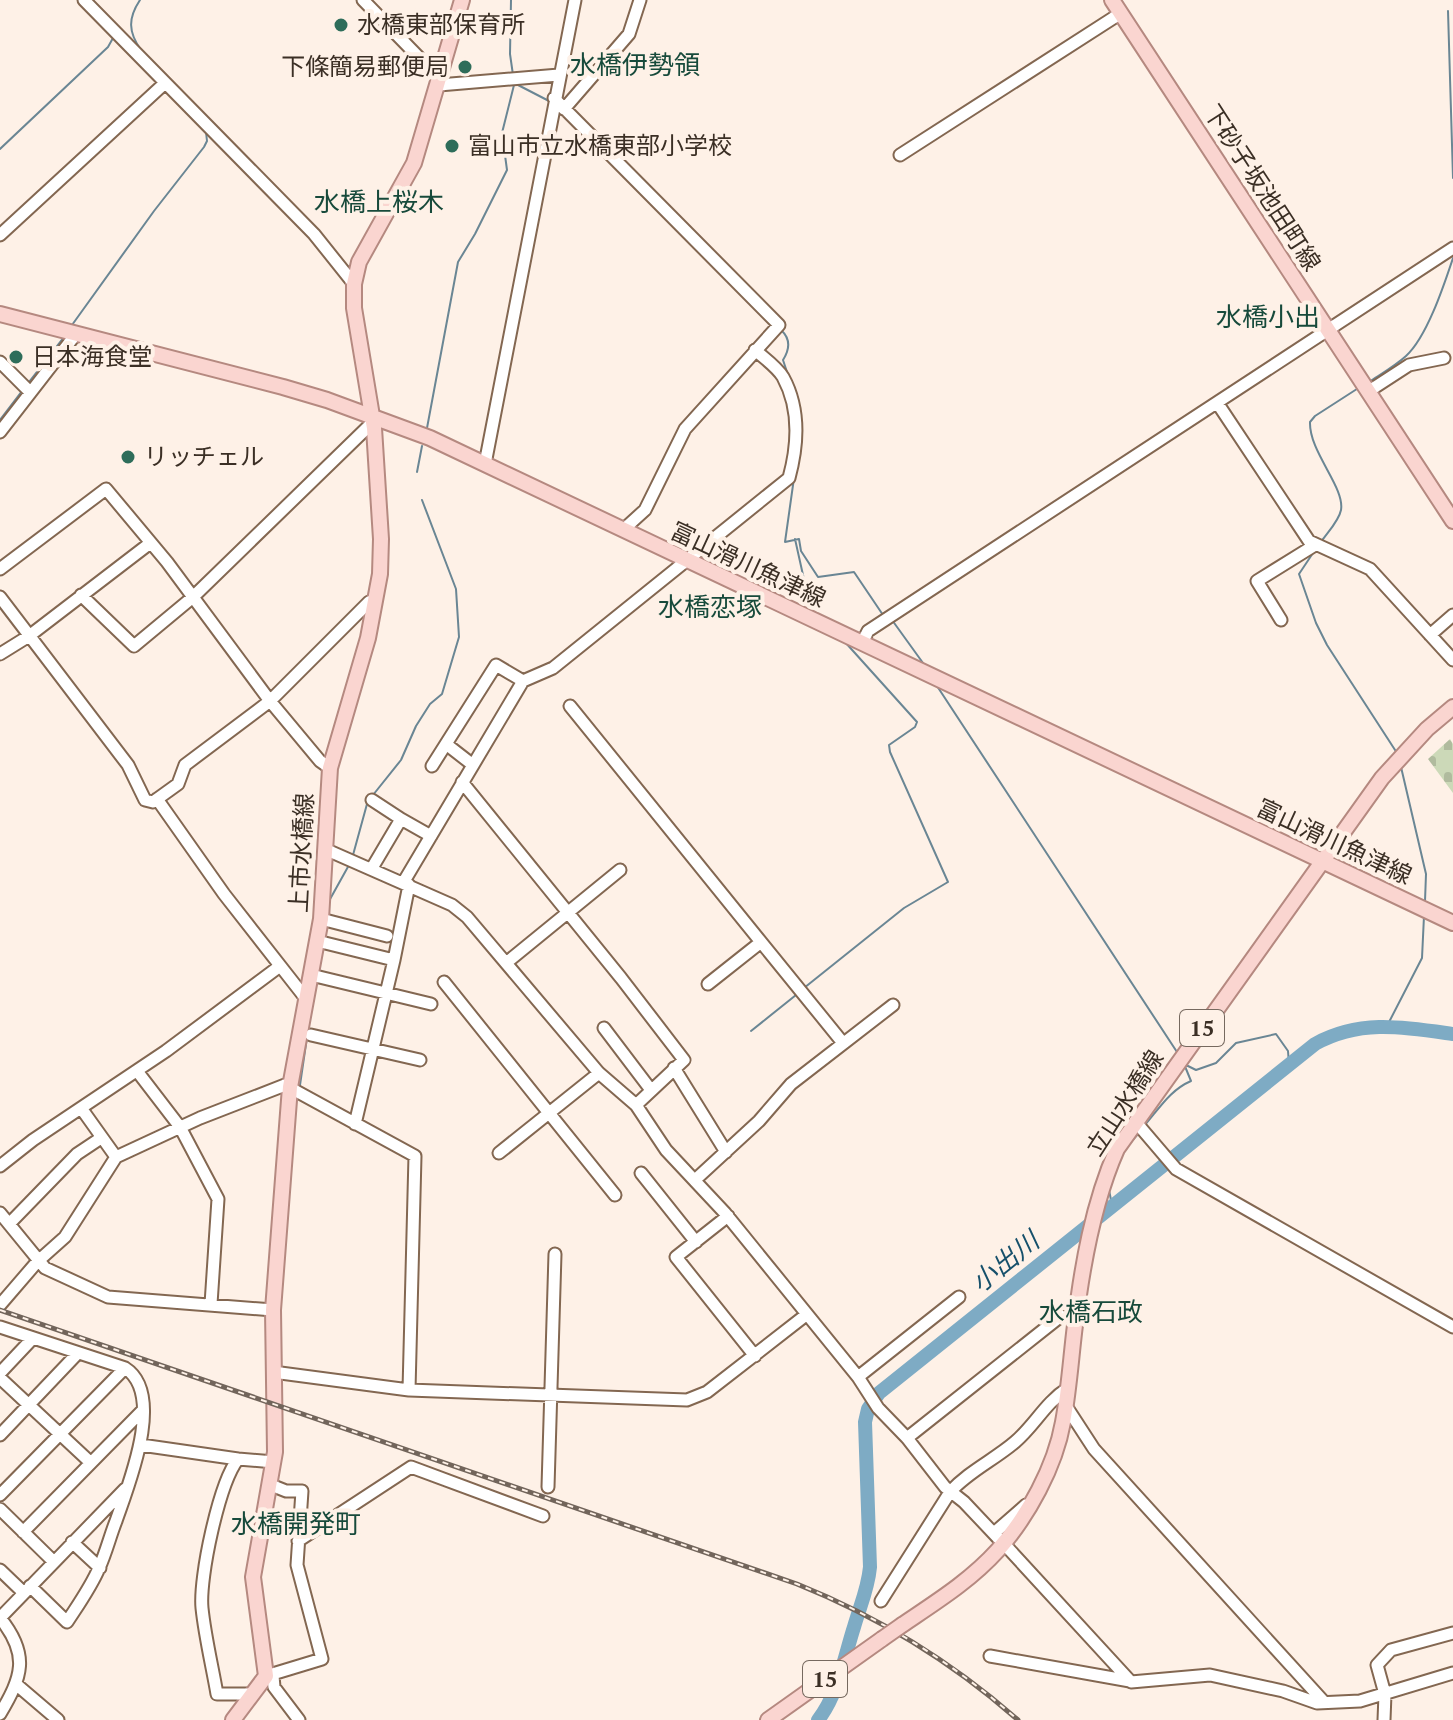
<svg xmlns="http://www.w3.org/2000/svg" width="1453" height="1720" font-family="'PT Serif','Noto Sans JP',serif">
<style>
.cemetery{fill:url(#cemetery-stones)}
.lines{fill:none;stroke-linecap:round;stroke-linejoin:round}
.stream{stroke:#6a8694;stroke-width:2}
.river{stroke:#7eabc4;stroke-width:14}
.minor-casing{stroke:#836751;stroke-width:15}
.major-casing{stroke:#b58980;stroke-width:18}
.minor{stroke:#fff;stroke-width:11}
.major{stroke:#fad5d0;stroke-width:14}
.rail-casing{stroke:#72655b;stroke-width:5}
.rail{stroke:#fef1e7;stroke-width:2;stroke-dasharray:6;stroke-linecap:butt}
.major-bridge-casing{stroke:#b58980;stroke-width:18;stroke-linecap:butt}
.major-bridge{stroke:#fad5d0;stroke-width:14}
.poi-dot{fill:#2e6d5a;stroke:#fef1e7;stroke-width:3}
.labels{text-anchor:middle;stroke-width:8;stroke-linejoin:round;paint-order:stroke}
.shield{fill:#fef1e7;stroke:#76695f;stroke-width:2}
.shield-label{font-size:22px;font-weight:bold;fill:#3b2f25}
.poi-label{font-size:24px;fill:#3b2f25;stroke:#fef1e7;text-anchor:start}
.street-label{font-size:24px;fill:#3b2f25;stroke:#fef1e7}
.neighbourhood-label{font-size:26px;fill:#174a3b;stroke:#fef1e7}
.water-label{font-size:26px;font-style:italic;fill:#16506b;stroke:#fef1e7}
</style>
<defs>
<pattern id="cemetery-stones" width="16" height="16" patternUnits="userSpaceOnUse" patternTransform="scale(2)"><rect width="16" height="16" fill="#ccd9b8"/><path d="M2 7V4a2 2 0 0 1 4 0v3zM10 15v-3a2 2 0 0 1 4 0v3z" fill="#b0bb9e"/></pattern>
</defs>
<rect width="100%" height="100%" fill="#fef1e7"/>
<path class="cemetery" d="M 1450,739 L 1453,744 L 1453,793 L 1428,759 Z"/>
<g class="lines">
<path class="stream" d="M 140,0 C 128,18 128,32 141,50
M 511,0 L 510,54 L 513,75
M 1448,11 L 1453,178
M 518,85 L 549,101
M 0,149 L 108,47 L 113,38
M 72,325 L 154,211 L 204,147 L 207,141 L 206,132
M 781,330 C 791,339 790,349 783,360 L 788,375
M 29,382 L 64,337
M 1369,382 C 1381,374 1395,366 1406,356 C 1427,337 1444,285 1453,258
M 0,420 L 22,391
M 427,428 L 458,262 L 475,234 L 507,170 L 502,133 L 514,85
M 417,472 L 422,446
M 794,478 L 785,542 L 799,539 L 801,551 L 818,577 L 854,572 L 883,615
M 795,539 L 811,611
M 1321,542 C 1327,533 1339,521 1341,510 C 1345,487 1309,452 1310,422 L 1315,416 L 1360,387
M 1315,550 L 1299,574 L 1316,623 L 1327,645 L 1397,753
M 892,620 L 923,663
M 937,686 L 1177,1052
M 1401,767 L 1426,874 L 1425,901
M 373,795 L 401,760 L 416,726 L 430,704 L 442,694 L 459,637 L 456,589 L 422,500
M 353,855 L 367,804
M 329,901 L 349,865
M 804,988 L 904,908 L 948,882 L 890,752 L 889,745 L 915,727 L 917,722 L 845,642
M 1387,1026 L 1422,958 L 1424,916
M 751,1031 L 796,995
M 1184,1064 L 1196,1070 L 1216,1063 L 1236,1043 L 1276,1034 L 1288,1051 L 1289,1064
M 300,1085 L 307,1037
M 1144,1126 C 1159,1109 1170,1090 1191,1081 L 1184,1064
M 1129,1144 L 1138,1134
M 1109,1190 L 1112,1205"/>
<path class="river" d="M 818,1720 C 838,1695 844,1658 854,1627 C 860,1606 868,1589 870,1567 L 865,1422 L 868,1409 L 879,1393 L 1315,1044 C 1360,1019 1404,1027 1453,1034"/>
<g class="minor-casing">
<path id="minor" d="M 84,0 L 314,234 L 354,284
M 363,0 L 439,78
M 439,85 L 559,75
M 554,98 L 779,325 L 685,429 L 645,510 L 623,530
M 564,109 L 629,34 L 640,0
M 900,155 L 1121,13
M 0,235 L 165,83
M 0,362 L 30,392
M 1369,391 L 1409,365 L 1444,358
M 1218,404 L 1309,541 L 1370,569 L 1453,660
M 0,432 L 76,334
M 485,464 L 575,0
M 0,569 L 106,489 L 167,562 L 270,701 L 320,761 L 330,768
M 81,595 L 134,646 L 193,597 L 373,422
M 0,597 L 128,765 L 145,800 L 153,802 L 178,784 L 185,765 L 270,701 L 369,602 L 375,600
M 1281,620 L 1257,581 L 1315,545
M 1430,635 L 1453,615
M 862,643 L 868,631 L 1453,248
M 0,654 L 29,636 L 149,544
M 570,706 L 761,942 L 708,984
M 446,744 L 473,765
M 432,766 L 496,665 L 523,681
M 462,782 L 621,978 L 684,1060 L 636,1105
M 157,799 L 224,894 L 307,1000
M 372,800 L 401,819
M 327,850 L 452,905 L 467,917 L 599,1073 L 636,1105 L 666,1150 L 725,1213 L 858,1377 L 878,1408 L 907,1438 L 945,1487 L 964,1502 L 998,1538
M 372,868 L 401,819 L 431,836
M 403,883 L 523,681 L 553,668 L 789,478 C 798,445 800,408 783,377 C 777,367 764,358 755,350
M 321,919 L 387,936
M 317,941 L 394,960
M 761,942 L 843,1043
M 506,963 L 620,870
M 311,975 L 431,1004
M 444,982 L 549,1113 L 499,1153
M 604,1028 L 651,1090
M 311,1035 L 420,1060
M 674,1068 L 726,1152
M 137,1071 L 180,1127 L 218,1199 L 211,1304
M 599,1073 L 549,1113 L 615,1195
M 81,1108 L 116,1157
M 1135,1121 L 1176,1169 L 1453,1327
M 355,1124 L 394,960 L 409,885
M 0,1166 L 33,1140 L 166,1051 L 280,966
M 641,1173 L 696,1242
M 696,1179 L 759,1121 L 791,1084 L 893,1005
M 0,1213 L 45,1268 L 108,1297 L 273,1310
M 728,1216 L 676,1257 L 755,1356
M 9,1224 L 77,1154 L 101,1138
M 0,1305 L 37,1262 L 65,1237 L 116,1157 L 200,1118 L 285,1085 L 415,1156 L 409,1390
M 0,1327 L 125,1368 C 166,1394 128,1486 116,1521 C 110,1536 106,1553 99,1568 C 91,1587 78,1605 67,1622 L 30,1586
M 273,1372 L 409,1390 L 687,1400 L 707,1392 L 806,1315
M 0,1373 L 33,1338
M 858,1377 L 959,1297
M 0,1378 L 90,1462
M 1066,1406 L 1094,1449 L 1324,1702
M 0,1435 L 77,1354
M 907,1438 L 1061,1316
M 141,1445 L 238,1459
M 548,1487 L 555,1254
M 0,1495 L 125,1368
M 0,1509 L 53,1561
M 23,1532 L 143,1410
M 994,1533 L 1026,1505
M 298,1541 L 411,1467 L 543,1516
M 72,1542 L 100,1568
M 1007,1547 L 1131,1682 L 1210,1675 L 1283,1691 L 1317,1703 L 1360,1701 L 1453,1673
M 0,1570 L 24,1593
M 881,1601 L 950,1492 C 969,1471 994,1460 1015,1442 C 1034,1426 1046,1402 1067,1389
M 0,1618 L 125,1489
M 0,1618 C 30,1655 22,1677 0,1714
M 990,1656 L 1130,1681
M 266,1676 L 322,1659 L 297,1565 L 302,1491 L 286,1491 L 271,1485
M 273,1676 L 274,1687 L 299,1720
M 17,1685 L 58,1720
M 253,1694 L 217,1694 C 212,1665 205,1637 202,1608 C 199,1578 219,1483 238,1459 L 274,1462
M 1384,1720 L 1385,1694 L 1377,1665 L 1391,1650 L 1453,1633"/>
</g>
<g class="major-casing">
<path id="major" d="M 1112,0 L 1453,521
M 0,314 L 283,387 L 327,400 L 430,438 L 1453,923
M 902,1625 C 936,1602 970,1581 998,1550 C 1028,1516 1055,1467 1063,1422 C 1069,1390 1071,1357 1075,1325 C 1082,1266 1093,1203 1117,1149 L 1382,778 L 1427,729 L 1453,707
M 233,1720 L 266,1676 L 253,1577 L 275,1452 L 273,1310 L 290,1087 L 321,919 L 330,768 L 368,638 L 380,574 L 381,539 L 374,428 L 354,308 L 354,284 L 359,262 L 414,163 L 462,0
M 768,1720 L 882,1639"/>
</g>
<use href="#minor" class="minor"/>
<use href="#major" class="major"/>
<g class="rail-casing">
<path id="rail" d="M 0,1310 L 797,1584 C 879,1617 951,1661 1018,1720"/>
</g>
<use href="#rail" class="rail"/>
<g class="major-bridge-casing">
<path id="major-bridge" d="M 882,1639 L 902,1625"/>
</g>
<use href="#major-bridge" class="major-bridge"/>
</g>
<g class="poi-dot">
<circle cx="341" cy="25" r="8"/>
<circle cx="465" cy="67" r="8"/>
<circle cx="452" cy="146" r="8"/>
<circle cx="16" cy="357" r="8"/>
<circle cx="128" cy="457" r="8"/>
</g>
<g class="labels">
<g class="shield">
<rect x="1180" y="1010" width="44" height="36" rx="6"/>
<rect x="803" y="1661" width="44" height="36" rx="6"/>
</g>
<g class="shield-label">
<text x="1202" y="1036">15</text>
<text x="825" y="1687">15</text>
</g>
<g class="poi-label">
<text x="357" y="33">水橋東部保育所</text>
<text x="449" y="75" text-anchor="end">下條簡易郵便局</text>
<text x="468" y="154">富山市立水橋東部小学校</text>
<text x="32" y="365">日本海食堂</text>
<text x="144" y="465">リッチェル</text>
</g>
<g class="street-label">
<text transform="translate(1262 188) rotate(57)" y="8">下砂子坂池田町線</text>
<text transform="translate(748 565) rotate(25)" y="8">富山滑川魚津線</text>
<text transform="translate(1334 842) rotate(25)" y="8">富山滑川魚津線</text>
<text transform="translate(302 853) rotate(-87)" y="8">上市水橋線</text>
<text transform="translate(1125 1103) rotate(-57)" y="8">立山水橋線</text>
</g>
<g class="neighbourhood-label">
<text x="635" y="74">水橋伊勢領</text>
<text x="379" y="211">水橋上桜木</text>
<text x="1268" y="326">水橋小出</text>
<text x="710" y="616">水橋恋塚</text>
<text x="1091" y="1321">水橋石政</text>
<text x="296" y="1533">水橋開発町</text>
</g>
<g class="water-label">
<text transform="translate(1005 1262) rotate(-39)" y="9">小出川</text>
</g>
</g>
</svg>
